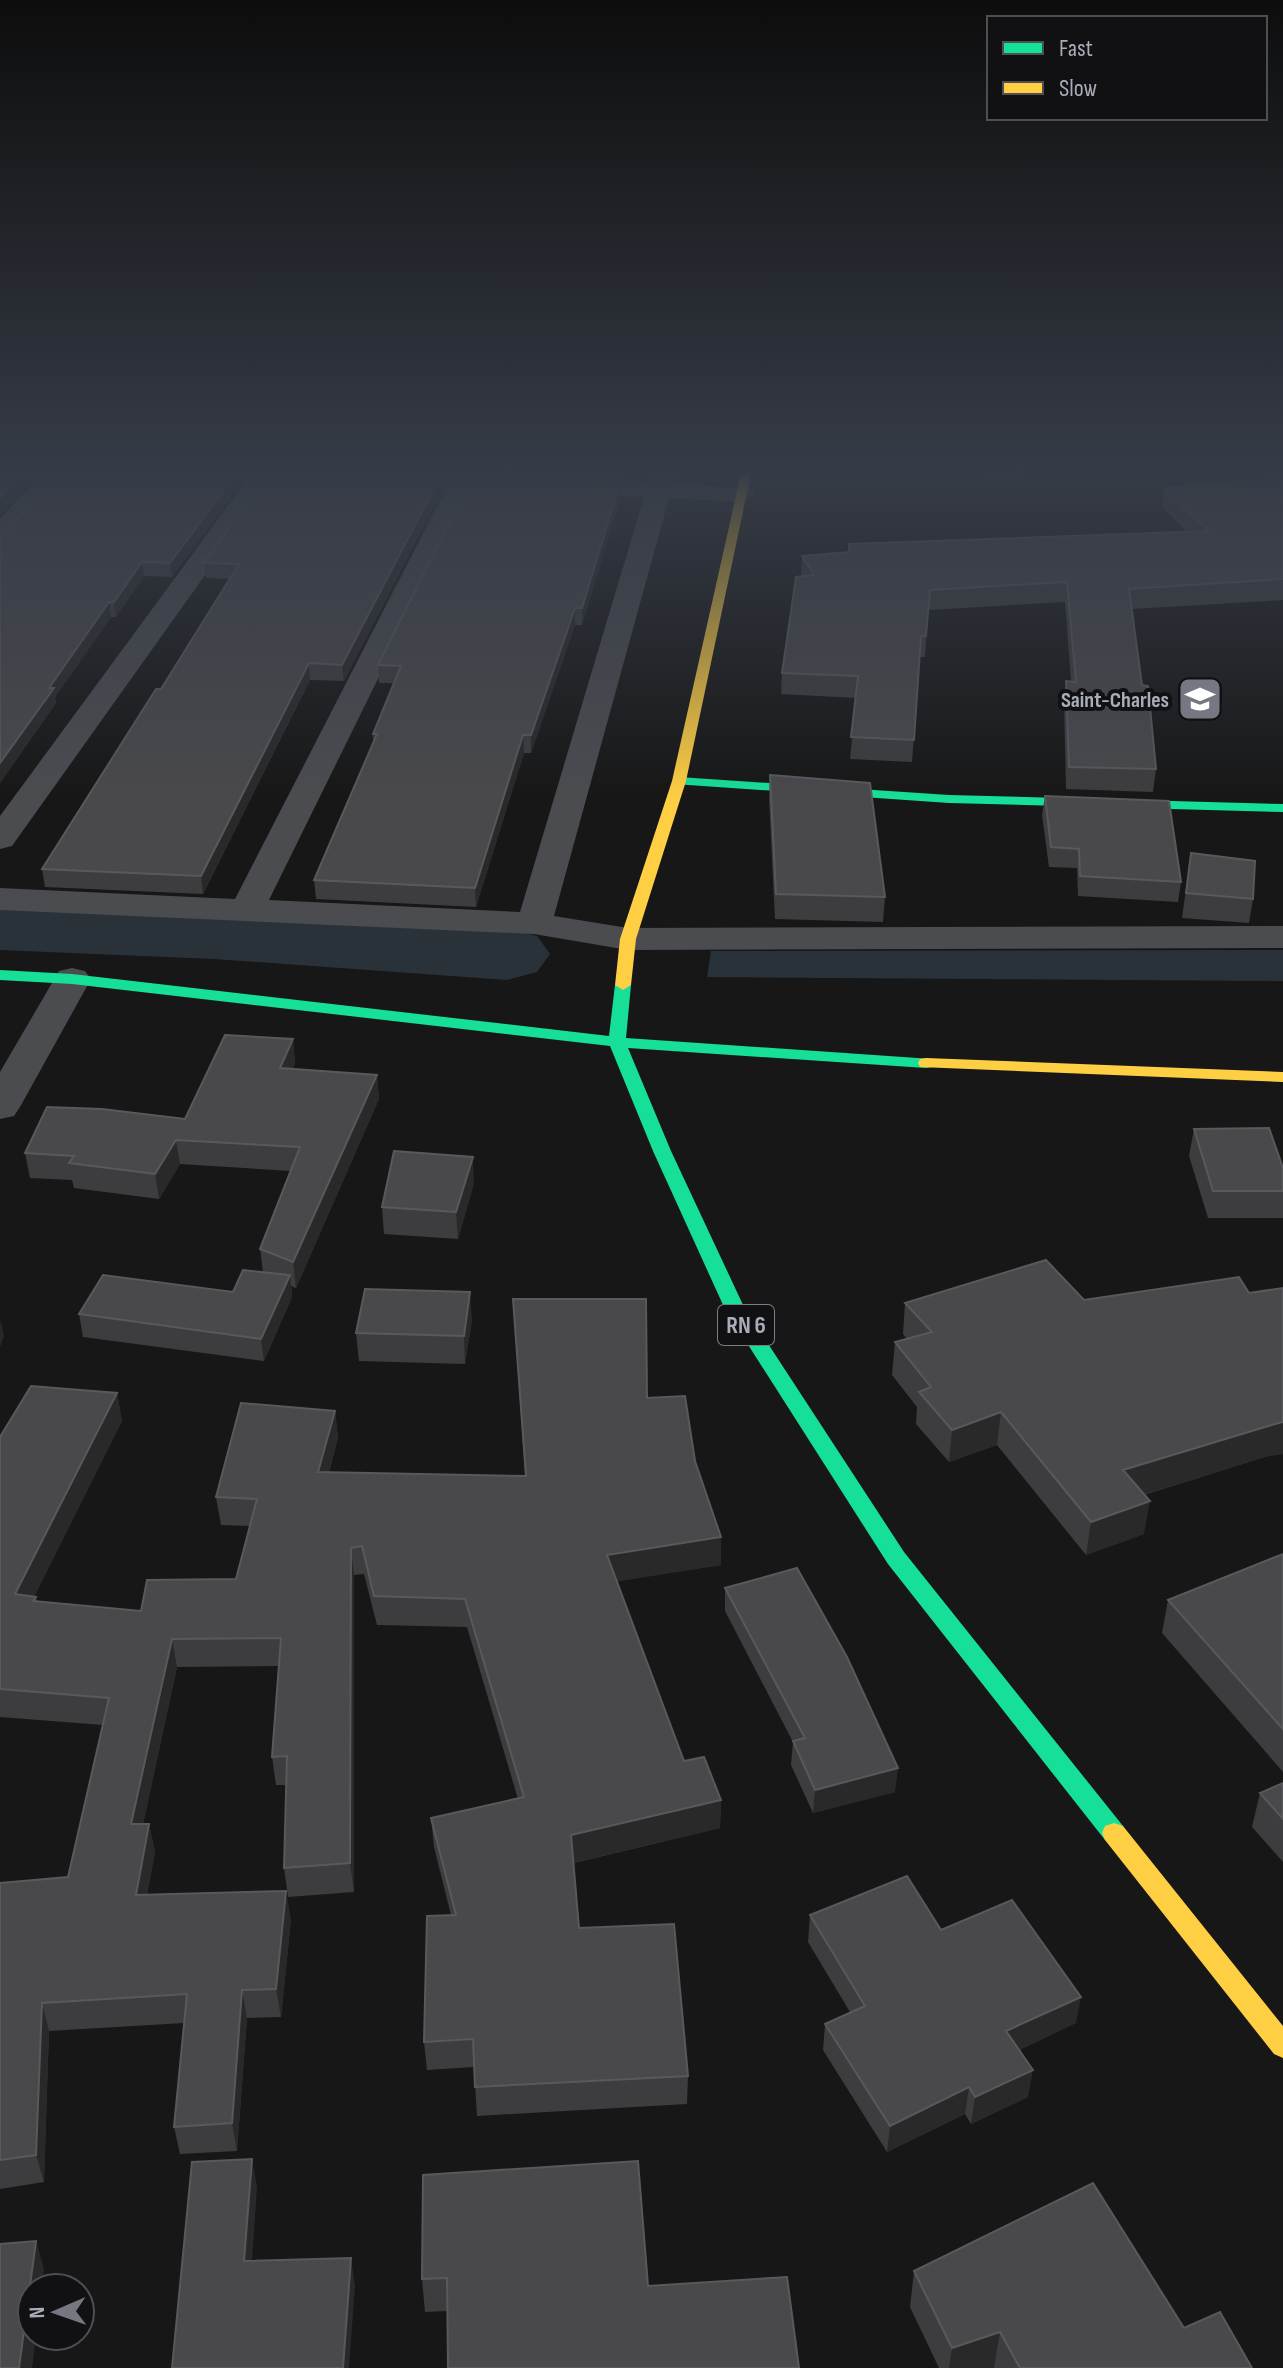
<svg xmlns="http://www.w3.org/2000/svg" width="1283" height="2368" font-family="'Sofia Sans Condensed',sans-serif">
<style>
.water{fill:#2a3239}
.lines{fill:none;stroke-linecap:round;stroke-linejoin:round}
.river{fill:#2a3239;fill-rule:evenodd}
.street{fill:#4b4c50;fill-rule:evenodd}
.fast{fill:#16e098;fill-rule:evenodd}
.slow{fill:#ffcf43;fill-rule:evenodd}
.wall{fill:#3d3d3f}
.shaded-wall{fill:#29292a}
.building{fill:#49494c;stroke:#58595d;stroke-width:2}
.labels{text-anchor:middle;stroke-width:8;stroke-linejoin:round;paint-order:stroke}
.far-poi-label{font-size:22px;font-weight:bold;fill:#a8adb8;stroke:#111113;text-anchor:end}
.shield{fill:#111113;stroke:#7b7e86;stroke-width:2}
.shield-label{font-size:24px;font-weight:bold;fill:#a8adb8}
</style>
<rect width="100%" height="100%" fill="#171717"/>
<path class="water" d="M 1283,950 L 1283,981 L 707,977 L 711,951 Z"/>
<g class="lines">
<path class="river" d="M 0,900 L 214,909 L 507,928 L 537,936 L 550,954 L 537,972 L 507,980 L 214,959 L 0,950 Z"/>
<path class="street" d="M 45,469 L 72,469 L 9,541 L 0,543 L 0,519 Z
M 163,469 L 343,469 L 454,474 L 457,469 L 481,469 L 479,475 L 649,482 L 653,469 L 677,469 L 674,483 L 751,489 L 755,494 L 742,502 L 669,498 L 554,916 L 628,928 L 1283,926 L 1283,948 L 628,950 L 534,934 L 0,910 L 0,888 L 235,899 L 446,489 L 272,481 L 12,846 L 0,849 L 0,816 L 247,480 L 175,477 ZM 471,490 L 644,497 L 520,912 L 269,900 Z
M 72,968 L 85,971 L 91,979 L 20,1107 L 14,1116 L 0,1119 L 0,1072 L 59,971 Z"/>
<path class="fast" d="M 679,777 L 949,795 L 1283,804 L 1283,812 L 949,803 L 674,784 L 674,778 Z
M 0,970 L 72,974 L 609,1036 L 615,985 L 623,980 L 631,985 L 626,1038 L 932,1059 L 934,1063 L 932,1067 L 926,1068 L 628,1048 L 671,1151 L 744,1307 L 904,1552 L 1123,1826 L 1126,1833 L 1123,1840 L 1114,1843 L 1105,1840 L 888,1564 L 724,1307 L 653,1151 L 610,1046 L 72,984 L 0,980 Z"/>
<path class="slow" d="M 742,469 L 752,469 L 686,781 L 636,939 L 631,985 L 623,990 L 615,985 L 620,939 L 672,781 Z
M 926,1058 L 1283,1072 L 1283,1082 L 920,1067 L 918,1063 L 920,1059 Z
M 1114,1823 L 1123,1826 L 1283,2026 L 1283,2058 L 1274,2054 L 1105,1840 L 1102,1833 L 1105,1826 Z"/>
</g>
<path class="wall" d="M 240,469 L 241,483 L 172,577 L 144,576 L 116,617 L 111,617 L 55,697 L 56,703 L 0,783 L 0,531 Z
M 407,469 L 454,469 L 452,471 Z
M 482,469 L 638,469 L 636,474 L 627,474 L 626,478 L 483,472 Z
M 978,469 L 1113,469 L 986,478 Z
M 1283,479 L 1283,600 L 1131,609 L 1142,685 L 1156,769 L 1153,792 L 1066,789 L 1064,703 L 1066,681 L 1071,681 L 1065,602 L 928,610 L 925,657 L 920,657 L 912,762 L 850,759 L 856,698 L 781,694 L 782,673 L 801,576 L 802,556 L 1187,532 L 1162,507 L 1164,488 Z
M 441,492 L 344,681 L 310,680 L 203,894 L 45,887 L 42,869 L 161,689 L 230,579 L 206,578 L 204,563 Z
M 620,499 L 582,625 L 575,625 L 531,753 L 524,753 L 476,907 L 316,899 L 314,880 L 373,743 L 373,734 L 394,683 L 379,683 L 378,665 Z
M 770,775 L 885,897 L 883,922 L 775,919 L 769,799 Z
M 1045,796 L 1181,882 L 1178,902 L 1078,896 L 1077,868 L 1049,867 L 1042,815 Z
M 1191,853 L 1253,899 L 1249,923 L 1182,918 Z
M 293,1039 L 295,1063 L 293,1069 L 377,1075 L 379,1099 L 296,1288 L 291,1286 L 292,1297 L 264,1361 L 83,1337 L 79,1314 L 233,1292 L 263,1272 L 260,1249 L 290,1171 L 180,1164 L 159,1199 L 74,1188 L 72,1180 L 30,1178 L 25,1153 L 185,1119 Z
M 1194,1129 L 1283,1168 L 1283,1218 L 1208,1218 L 1189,1156 Z
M 474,1183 L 458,1239 L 384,1234 L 382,1207 Z
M 1283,1288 L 1283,1454 L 1268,1456 L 1144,1495 L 1144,1534 L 1086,1555 L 997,1445 L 949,1462 L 916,1424 L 917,1407 L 892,1375 L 895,1342 L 907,1339 L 903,1334 L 905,1303 L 1084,1300 L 1249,1293 Z
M 513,1299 L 647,1398 L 695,1461 L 721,1565 L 617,1581 L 684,1761 L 721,1800 L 720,1828 L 574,1863 L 579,1928 L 688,2076 L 687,2104 L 477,2116 L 474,2067 L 427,2070 L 424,2042 L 451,1915 L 434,1847 L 431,1818 L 518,1799 L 467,1627 L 377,1625 L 364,1574 L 354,1575 L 354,1892 L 288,1897 L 284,1868 L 286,1785 L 276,1785 L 272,1757 L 279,1666 L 177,1667 L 143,1824 L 149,1824 L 155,1852 L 147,1895 L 291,1919 L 281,2017 L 247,2018 L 237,2151 L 180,2154 L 174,2127 L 184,2023 L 49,2031 L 44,2182 L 0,2189 L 0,1883 L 68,1877 L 103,1725 L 0,1717 L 0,1437 L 117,1393 L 122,1421 L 34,1596 L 36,1597 L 37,1601 L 141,1611 L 236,1579 L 250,1526 L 221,1525 L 216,1497 L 335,1411 L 338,1438 L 329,1472 L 525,1476 Z
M 472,1320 L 465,1364 L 359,1361 L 356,1333 Z
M 1283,1554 L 1283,1772 L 1162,1633 L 1168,1600 Z
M 725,1588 L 895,1792 L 813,1813 L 791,1765 L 793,1742 L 725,1611 Z
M 1283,1783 L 1283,1862 L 1252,1827 L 1260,1793 Z
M 810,1915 L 941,1930 L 1076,2023 L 1019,2050 L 1028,2097 L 971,2124 L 965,2114 L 887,2152 L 823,2050 L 825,2024 L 850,2012 L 808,1942 Z
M 423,2175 L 648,2286 L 447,2311 L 425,2312 L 422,2279 Z
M 914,2271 L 1184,2328 L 1252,2368 L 939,2368 L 910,2307 Z"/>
<path class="shaded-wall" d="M 27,469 L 41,469 L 0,515 L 0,498 Z
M 240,469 L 241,483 L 172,577 L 170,563 Z
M 440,477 L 441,492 L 344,681 L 342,665 Z
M 620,483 L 620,499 L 582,625 L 582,608 Z
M 142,562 L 144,576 L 116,617 L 114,602 Z
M 109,602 L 111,617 L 55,697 L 56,703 L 0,783 L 0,763 L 49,688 Z
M 575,608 L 575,625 L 531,753 L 531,735 Z
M 309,663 L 310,680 L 203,894 L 201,876 Z
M 523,735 L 524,753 L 476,907 L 475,888 Z
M 293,1039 L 295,1063 L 283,1093 L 280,1068 Z
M 377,1075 L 379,1099 L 296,1288 L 293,1262 Z
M 176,1140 L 180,1164 L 159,1199 L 155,1174 Z
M 473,1157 L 474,1183 L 458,1239 L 456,1212 Z
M 290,1275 L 292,1297 L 264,1361 L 261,1339 Z
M 470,1292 L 472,1320 L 465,1364 L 464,1336 Z
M 1,1322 L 4,1336 L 0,1347 L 0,1323 Z
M 117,1393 L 122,1421 L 22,1622 L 15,1594 Z
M 335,1411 L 338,1438 L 321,1500 L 318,1472 Z
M 1001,1412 L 997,1445 L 949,1462 L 952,1430 Z
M 1283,1422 L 1283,1454 L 1268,1456 L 1117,1503 L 1123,1470 L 1275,1424 Z
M 1150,1501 L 1144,1534 L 1086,1555 L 1091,1522 Z
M 721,1537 L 721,1565 L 608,1583 L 607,1555 Z
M 351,1548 L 354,1575 L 354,1892 L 350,1863 Z
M 172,1639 L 177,1667 L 137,1853 L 131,1824 Z
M 898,1768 L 895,1792 L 813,1813 L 815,1790 Z
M 721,1800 L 720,1828 L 572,1863 L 571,1835 Z
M 149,1824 L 155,1852 L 142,1923 L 136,1895 Z
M 286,1891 L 291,1919 L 281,2017 L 276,1989 Z
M 242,1990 L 247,2018 L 237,2151 L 232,2123 Z
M 1081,1997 L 1076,2023 L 1002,2058 L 1006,2031 Z
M 42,2003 L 49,2031 L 44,2182 L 36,2155 Z
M 1033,2070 L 1028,2097 L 971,2124 L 975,2097 Z
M 969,2087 L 965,2114 L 887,2152 L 890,2126 Z
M 252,2159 L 257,2187 L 250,2289 L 244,2261 Z
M 36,2241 L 44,2269 L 42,2288 L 32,2288 L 32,2336 L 36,2336 L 32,2368 L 19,2368 Z
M 351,2258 L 355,2286 L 349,2368 L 343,2368 Z
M 1000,2332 L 994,2368 L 949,2368 L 952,2348 Z"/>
<path class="building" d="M 0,469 L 27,469 L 0,498 Z
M 59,469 L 240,469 L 170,563 L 142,562 L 114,602 L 109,602 L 49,688 L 54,688 L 0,763 L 0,531 L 9,529 Z
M 272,469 L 440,477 L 342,665 L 309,663 L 201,876 L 42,869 L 156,689 L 161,689 L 239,564 L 204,563 Z
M 472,478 L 620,483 L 582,608 L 575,608 L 531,735 L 523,735 L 475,888 L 314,880 L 377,734 L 373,734 L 401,666 L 378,665 Z
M 1283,479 L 1283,579 L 1129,589 L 1142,685 L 1148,686 L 1156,769 L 1069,767 L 1066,681 L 1076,682 L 1067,582 L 930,590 L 926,636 L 921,636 L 914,740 L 851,737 L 858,676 L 782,673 L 796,577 L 814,575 L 802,556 L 849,552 L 849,544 L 1209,531 L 1164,488 Z
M 770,775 L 870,783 L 885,897 L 776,894 Z
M 1045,796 L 1169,801 L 1181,882 L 1080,876 L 1079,849 L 1051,847 Z
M 1191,853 L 1255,861 L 1253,899 L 1186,893 Z
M 225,1035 L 293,1039 L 280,1068 L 377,1075 L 293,1262 L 260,1249 L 300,1147 L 176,1140 L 155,1174 L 69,1163 L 74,1156 L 25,1153 L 47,1107 L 102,1109 L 185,1119 Z
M 1269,1128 L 1283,1168 L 1283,1191 L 1213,1191 L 1194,1129 Z
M 394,1151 L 473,1157 L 456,1212 L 382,1207 Z
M 1046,1260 L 1084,1300 L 1239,1277 L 1249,1293 L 1283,1288 L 1283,1422 L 1275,1424 L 1123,1470 L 1150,1501 L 1091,1522 L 1001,1412 L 952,1430 L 919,1392 L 931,1387 L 895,1342 L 932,1332 L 905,1303 Z
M 243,1270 L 290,1275 L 261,1339 L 79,1314 L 103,1275 L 233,1292 Z
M 365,1289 L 470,1292 L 464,1336 L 356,1333 Z
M 513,1299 L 646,1299 L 647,1398 L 685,1396 L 695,1461 L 721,1537 L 607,1555 L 684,1761 L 704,1757 L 721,1800 L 571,1835 L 579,1928 L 674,1924 L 688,2076 L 475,2087 L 473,2039 L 424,2042 L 427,1916 L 456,1915 L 431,1818 L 524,1797 L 465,1599 L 374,1596 L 362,1546 L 351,1548 L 350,1863 L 284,1868 L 287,1756 L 272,1757 L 281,1638 L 172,1639 L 131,1824 L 149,1824 L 136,1895 L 286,1891 L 276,1989 L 242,1990 L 232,2123 L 174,2127 L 187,1994 L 42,2003 L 36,2155 L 0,2160 L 0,1883 L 68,1877 L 109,1698 L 0,1689 L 0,1437 L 31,1386 L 117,1393 L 15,1594 L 36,1597 L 33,1601 L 141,1611 L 147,1580 L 236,1579 L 257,1499 L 216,1497 L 241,1403 L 335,1411 L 318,1472 L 526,1476 Z
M 1283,1554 L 1283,1729 L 1168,1600 Z
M 797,1568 L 847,1657 L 898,1768 L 815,1790 L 793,1741 L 805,1738 L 725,1588 Z
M 1283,1783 L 1283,1819 L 1260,1793 Z
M 907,1876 L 941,1930 L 1012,1900 L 1081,1997 L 1006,2031 L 1033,2070 L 975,2097 L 969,2087 L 890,2126 L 825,2024 L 865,2006 L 810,1915 Z
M 252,2159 L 244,2261 L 351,2258 L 343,2368 L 172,2368 L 192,2162 Z
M 638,2161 L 648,2286 L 787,2277 L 799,2368 L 448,2368 L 447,2278 L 422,2279 L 423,2175 Z
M 1093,2183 L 1184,2328 L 1220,2312 L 1252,2368 L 1020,2368 L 1000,2332 L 952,2348 L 914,2271 Z
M 36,2241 L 19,2368 L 0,2368 L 0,2244 Z"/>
<linearGradient id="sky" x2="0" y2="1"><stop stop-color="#0d0d0d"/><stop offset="0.59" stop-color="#363c47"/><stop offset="1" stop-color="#363c47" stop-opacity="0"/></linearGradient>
<rect width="1283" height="800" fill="url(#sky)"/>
<defs>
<g id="school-square" transform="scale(2.3)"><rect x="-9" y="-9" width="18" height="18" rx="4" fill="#757880" stroke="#111113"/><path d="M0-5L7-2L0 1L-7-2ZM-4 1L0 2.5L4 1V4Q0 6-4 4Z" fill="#fff"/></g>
</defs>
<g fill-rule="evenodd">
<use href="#school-square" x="1200" y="699"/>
</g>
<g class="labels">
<g class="far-poi-label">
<text x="1169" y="707">Saint-Charles</text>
</g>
<rect class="shield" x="718" y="1305" width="56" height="40" rx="6"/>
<g class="shield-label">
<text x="746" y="1333">RN 6</text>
</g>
</g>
<rect x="987" y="16" width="280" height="104" fill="#111113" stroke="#4d4f55" stroke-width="2"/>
<rect x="1003" y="42" width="40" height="12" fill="#16e098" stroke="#4d4f55" stroke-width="2"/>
<text x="1059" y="56" font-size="24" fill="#a8adb8">Fast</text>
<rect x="1003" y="82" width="40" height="12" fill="#ffcf43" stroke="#4d4f55" stroke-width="2"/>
<text x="1059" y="96" font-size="24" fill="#a8adb8">Slow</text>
<g transform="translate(56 2312) rotate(268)"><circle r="38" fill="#111113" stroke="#4d4f55" stroke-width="2"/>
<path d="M0-6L14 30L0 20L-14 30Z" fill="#757880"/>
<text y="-12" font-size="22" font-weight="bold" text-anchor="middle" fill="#a8adb8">N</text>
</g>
</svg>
